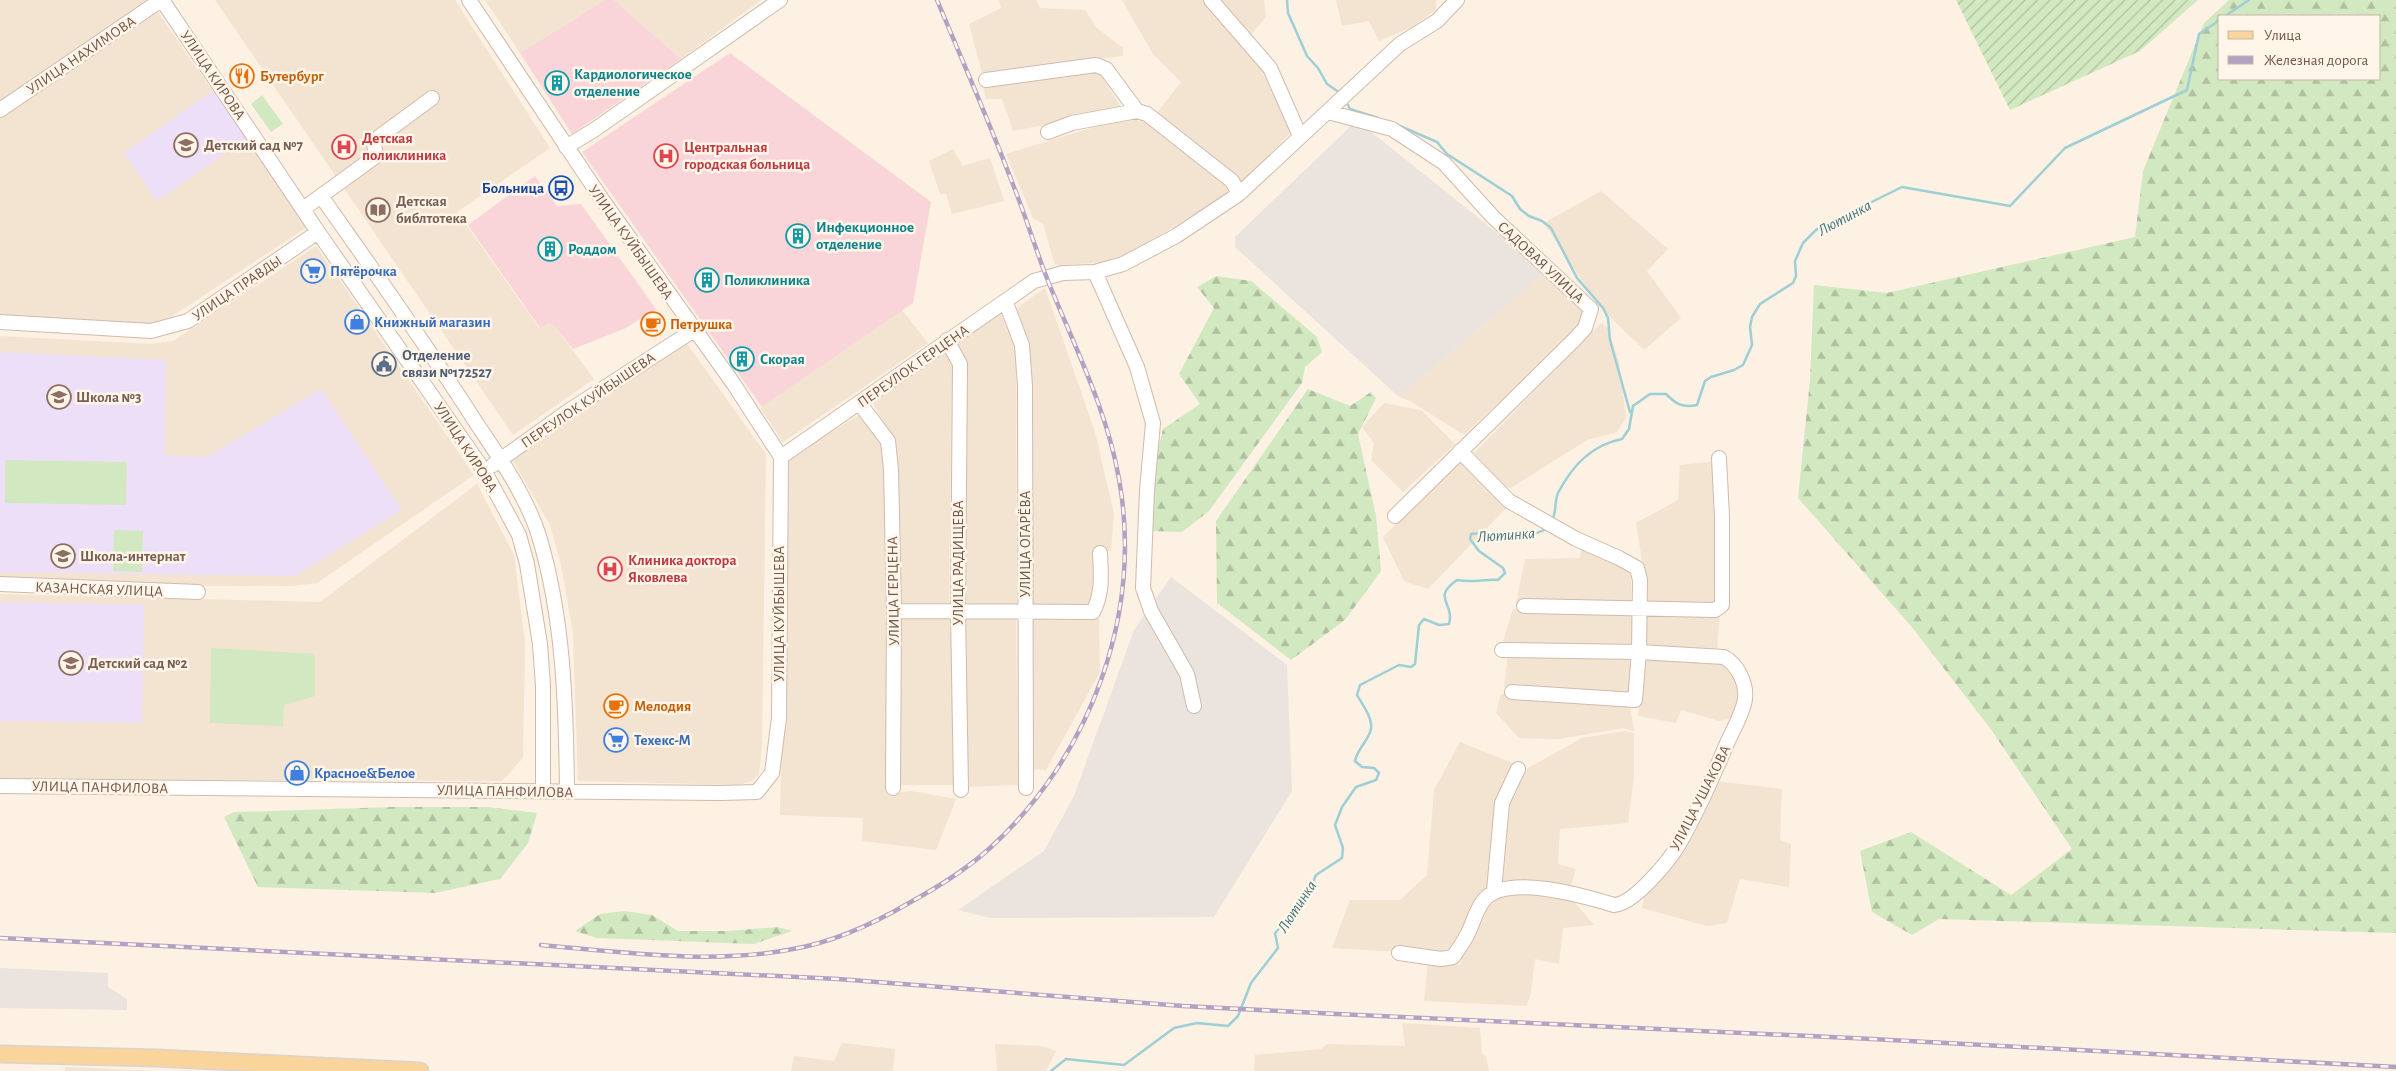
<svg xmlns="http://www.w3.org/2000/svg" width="2396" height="1071" font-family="'Alegreya Sans',sans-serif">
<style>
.residential{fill:#f3e3d1}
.industrial{fill:#ebe3dd}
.education{fill:#eedff8}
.medical{fill:#f9d5da}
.grass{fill:#d2e8c1}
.forest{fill:url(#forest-firs);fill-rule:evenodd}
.garden{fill:url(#garden-furrows)}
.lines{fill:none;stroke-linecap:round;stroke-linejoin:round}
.stream{stroke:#9eced6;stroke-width:2.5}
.minor-casing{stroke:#cfbbac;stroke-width:16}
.major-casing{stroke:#dad3d0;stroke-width:19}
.minor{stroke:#fff;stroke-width:14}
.major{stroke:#f9d49b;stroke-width:16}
.rail-casing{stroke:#b3a1c4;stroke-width:4.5}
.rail{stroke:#fff5e8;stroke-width:2.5;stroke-dasharray:8;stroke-linecap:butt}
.labels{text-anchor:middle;stroke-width:5;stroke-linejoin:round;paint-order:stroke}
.street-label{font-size:15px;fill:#725749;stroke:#fff5e8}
.culture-label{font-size:15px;font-weight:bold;fill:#0d838f;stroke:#fff5e8;text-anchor:start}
.food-label{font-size:15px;font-weight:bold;fill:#c56008;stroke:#fff5e8;text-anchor:start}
.health-label{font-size:15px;font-weight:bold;fill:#be3a42;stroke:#fff5e8;text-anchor:start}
.education-label{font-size:15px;font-weight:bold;fill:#785e54;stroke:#fff5e8;text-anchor:start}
.transit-label{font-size:15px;font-weight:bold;fill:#164399;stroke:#fff5e8;text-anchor:end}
.shop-label{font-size:15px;font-weight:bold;fill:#366cbe;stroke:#fff5e8;text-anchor:start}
.service-label{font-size:15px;font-weight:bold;fill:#4e5e75;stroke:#fff5e8;text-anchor:start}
.water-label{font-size:16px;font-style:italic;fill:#40767f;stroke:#fff5e8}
</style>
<defs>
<pattern id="forest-firs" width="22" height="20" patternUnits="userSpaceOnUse" patternTransform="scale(1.25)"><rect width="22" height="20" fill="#d2e8c1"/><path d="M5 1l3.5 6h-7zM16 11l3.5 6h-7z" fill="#afbf9f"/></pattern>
<pattern id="garden-furrows" width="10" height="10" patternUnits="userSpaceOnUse" patternTransform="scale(1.25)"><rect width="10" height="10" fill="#d2e8c1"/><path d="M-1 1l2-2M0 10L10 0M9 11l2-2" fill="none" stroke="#afbf9f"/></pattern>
</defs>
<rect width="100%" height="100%" fill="#fcf1e2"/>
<path class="residential" d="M 0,0 L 152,0 L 0,103 Z
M 215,0 L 455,0 L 550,148 L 457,212 L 539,328 L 548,323 L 554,325 L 594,379 L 513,435 Z
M 485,0 L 605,0 L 520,53 Z
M 614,0 L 761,0 L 681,59 Z
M 999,0 L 1036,0 L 1040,8 L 1085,10 L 1097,28 L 1123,48 L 1123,56 L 982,73 L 969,24 L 1001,8 Z
M 1122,0 L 1206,0 L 1257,61 L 1291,132 L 1242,183 L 1156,114 L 1181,82 L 1153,54 Z
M 1216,0 L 1264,0 L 1266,17 L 1250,36 Z
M 1336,0 L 1436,0 L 1436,10 L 1412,27 L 1379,41 L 1369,21 L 1342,26 Z
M 157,11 L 307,227 L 171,317 L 150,324 L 0,315 L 0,118 Z
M 1097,69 L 1122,109 L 1013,131 L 1002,99 L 986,99 L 983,86 Z
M 1123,118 L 1154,123 L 1232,192 L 1131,252 L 1099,263 L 1055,265 L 1043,224 L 1033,218 L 1006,154 Z
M 953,149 L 963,166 L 990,158 L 1004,201 L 952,214 L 946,194 L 940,194 L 929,161 Z
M 1601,191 L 1668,249 L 1647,271 L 1681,318 L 1644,350 L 1598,305 L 1544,223 Z
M 316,246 L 474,475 L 317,583 L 292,586 L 0,585 L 0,336 L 150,344 L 173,341 Z
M 1546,272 L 1584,313 L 1582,324 L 1464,435 L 1410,401 L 1399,397 Z
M 1045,288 L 1095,432 L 1114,514 L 1111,551 L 1093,548 L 1097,593 L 1091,604 L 1030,606 L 1026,345 L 1017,308 Z
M 902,310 L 928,343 L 783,442 L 761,409 L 762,407 Z
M 1001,314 L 1016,349 L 1017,604 L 963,604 L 956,343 Z
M 1601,323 L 1608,328 L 1619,362 L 1626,418 L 1617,432 L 1587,440 L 1511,488 L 1504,486 L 1474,453 Z
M 685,341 L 766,454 L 762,745 L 759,774 L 752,781 L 739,785 L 578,781 L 573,633 L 561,565 L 550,525 L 512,459 Z
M 944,350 L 952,363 L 949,603 L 898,603 L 893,441 L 873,403 Z
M 1384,403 L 1421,410 L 1455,444 L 1403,492 L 1371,460 L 1374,443 L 1362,427 Z
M 861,414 L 886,444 L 889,794 L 911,791 L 956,799 L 936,850 L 862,841 L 863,818 L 780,815 L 787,458 Z
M 1466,458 L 1510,504 L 1428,589 L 1404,581 L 1383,537 Z
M 1717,461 L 1720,600 L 1715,605 L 1649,604 L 1636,523 L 1678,500 L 1680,465 Z
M 477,484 L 514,555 L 525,643 L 523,758 L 502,781 L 0,779 L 0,594 L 320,602 Z
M 1581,550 L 1631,570 L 1631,604 L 1516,603 L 1525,559 L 1580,558 Z
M 1513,609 L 1632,613 L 1632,648 L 1501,648 Z
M 1646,613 L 1720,613 L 1717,651 L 1643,647 Z
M 950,616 L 955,785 L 899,785 L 899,618 Z
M 964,617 L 1016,618 L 1018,785 L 964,787 Z
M 1032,618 L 1099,619 L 1100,672 L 1046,770 L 1030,769 Z
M 1508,654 L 1634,657 L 1632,696 L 1504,687 Z
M 1643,655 L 1727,663 L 1740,694 L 1732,718 L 1719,721 L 1681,710 L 1676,723 L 1638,716 Z
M 1501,694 L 1630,705 L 1634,732 L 1624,728 L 1558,739 L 1519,738 L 1496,713 Z
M 1624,731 L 1634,733 L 1634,776 L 1628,823 L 1560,829 L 1558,864 L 1576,869 L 1570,888 L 1497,883 L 1504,816 L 1519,773 L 1582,738 Z
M 1460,742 L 1515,764 L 1492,880 L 1479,899 L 1459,941 L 1448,955 L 1332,948 L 1350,900 L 1400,900 L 1427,875 L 1434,790 Z
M 1715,781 L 1782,789 L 1780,840 L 1791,844 L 1789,887 L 1740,879 L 1727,923 L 1707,926 L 1642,908 L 1644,896 L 1665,874 Z
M 1506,890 L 1569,896 L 1594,925 L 1563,928 L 1559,964 L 1535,959 L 1531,993 L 1526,1006 L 1424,1001 L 1428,961 L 1460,965 L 1466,945 L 1485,903 L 1493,904 Z
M 1402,1023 L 1480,1028 L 1482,1054 L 1486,1057 L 1489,1071 L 1254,1071 L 1255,1055 L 1321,1049 L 1327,1044 L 1405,1046 Z
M 842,1043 L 895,1049 L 893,1071 L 791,1071 L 794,1056 L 834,1061 Z
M 995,1044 L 1042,1046 L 1056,1051 L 1046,1071 L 997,1071 Z
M 65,1067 L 154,1071 L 65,1071 Z"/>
<path class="industrial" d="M 1351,126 L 1370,131 L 1546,272 L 1399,397 L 1235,247 L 1235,237 Z
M 1171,577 L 1287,665 L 1292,791 L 1214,917 L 990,918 L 958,910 L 1044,851 L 1074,796 L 1134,630 Z
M 0,968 L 108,973 L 108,987 L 127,999 L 127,1010 L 0,1008 Z"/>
<path class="education" d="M 214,90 L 247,138 L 157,201 L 124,153 Z
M 0,352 L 166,360 L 165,455 L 207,457 L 321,389 L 402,510 L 295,576 L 0,572 Z
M 0,602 L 144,605 L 142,723 L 0,721 Z"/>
<path class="medical" d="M 605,0 L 614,0 L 681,59 L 572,134 L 520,53 Z
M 730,53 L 931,202 L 913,303 L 762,407 L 582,152 Z
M 535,176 L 557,206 L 581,204 L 656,309 L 626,328 L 573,349 L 554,325 L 548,323 L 540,328 L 468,225 Z"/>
<path class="grass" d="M 262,95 L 283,124 L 271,132 L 251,104 Z
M 5,460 L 127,462 L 126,505 L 5,503 Z
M 114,530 L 143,531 L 142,572 L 113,571 Z
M 211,648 L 315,654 L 315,696 L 284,705 L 283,726 L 210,723 Z"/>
<path class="forest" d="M 2229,0 L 2396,0 L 2396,933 L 1939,919 L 1912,935 L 1872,912 L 1860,851 L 1911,832 L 2011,895 L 2072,849 L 1990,728 L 1911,626 L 1798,498 L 1810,380 L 1814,285 L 1887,293 L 2135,237 L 2143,171 L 2204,23 ZM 2220,16 L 2380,16 L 2380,79 L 2220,79 Z
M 1216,276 L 1251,281 L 1317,337 L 1322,352 L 1305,367 L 1302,383 L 1209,511 L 1182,532 L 1153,531 C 1147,495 1154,463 1163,429 L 1200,404 L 1179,374 L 1214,308 L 1197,287 Z
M 1308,389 L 1350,406 L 1371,392 L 1376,398 L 1358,434 L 1376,516 L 1381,571 L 1345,620 L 1291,660 L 1217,603 L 1216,521 Z
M 394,807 L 486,807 L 537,813 L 528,843 L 500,879 L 435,893 L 258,887 L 224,817 L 234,812 Z
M 624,911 L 652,915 L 678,931 L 728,931 L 778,927 L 792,931 L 754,944 L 597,938 L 575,931 L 600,914 Z"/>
<path class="garden" d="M 1956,0 L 2198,0 L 2140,51 L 2010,110 Z"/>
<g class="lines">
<path class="stream" d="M 1287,0 L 1288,13 L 1307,56 L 1318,68 L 1327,84 L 1340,93
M 2225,16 L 2249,0
M 1348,105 L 1350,109 L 1378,118
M 1400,126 L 1437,142 L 1447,154 L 1512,196 L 1520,209 L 1529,216 L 1542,221 L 1551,228 L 1577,278 L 1603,308 L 1608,318 L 1610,340 L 1630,412
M 1552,520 C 1557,512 1554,502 1558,493 C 1572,466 1591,445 1622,439 L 1629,429 L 1633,406 L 1650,394 L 1666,394 C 1676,404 1682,408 1697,405 L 1705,381 L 1711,377 L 1734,370 L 1743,365 L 1752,345 L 1750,327 L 1752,317 L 1760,304 L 1793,283 L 1796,276 L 1795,261 L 1803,243 L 1817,229 L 1902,187 L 2010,206 L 2065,148 L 2187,90 L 2199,34 L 2220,20
M 1051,1071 L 1066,1059 L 1124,1065 L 1174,1028 L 1197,1023 L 1228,1026 L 1238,1016 L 1251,983 L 1278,948 L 1275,933 L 1297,910 L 1311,887 L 1316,875 L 1342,858 L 1343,848 L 1335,825 L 1342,807 L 1356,787 L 1376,780 L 1379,773 L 1374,768 L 1362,767 L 1355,761 C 1357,749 1369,740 1371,729 C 1373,718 1362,704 1357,695 L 1360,685 L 1399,665 L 1411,667 L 1415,664 L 1419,625 L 1424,619 L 1439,625 L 1449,624 C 1455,603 1431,598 1457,580 C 1472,583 1484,579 1498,580 L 1505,573 L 1503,568 L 1479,551 L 1470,539 L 1471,534 C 1479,532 1484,536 1491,536 C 1507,536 1533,537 1546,529"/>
<g class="minor-casing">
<path id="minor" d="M 162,0 L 318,232 L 485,472 L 519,535 L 527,564 L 540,644 L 543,686 L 543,791
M 1211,0 L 1270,68 L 1300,136
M 986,80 L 1096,65 L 1106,69 L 1137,111
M 0,110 L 161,0
M 1328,112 L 1392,129 L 1444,163 L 1493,217 L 1591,309 L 1585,328 L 1574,340 L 1395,516
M 1048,132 L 1072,123 L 1137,111 L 1147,114 L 1232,181 L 1239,194
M 566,147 L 594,130 L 780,0
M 321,196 C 373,270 426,344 475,421 C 499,457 526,495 539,536 C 564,619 566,706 567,791
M 303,209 L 376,156 L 374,144 L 379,137 L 432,98
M 1095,272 L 1137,367 L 1153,423 L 1147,490 L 1143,588 L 1151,611 L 1187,674 L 1194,706
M 1006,303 L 1022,345 L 1025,386 L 1026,788
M 0,322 L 151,331 L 188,321 L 318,232
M 947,340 L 960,364 L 958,611 L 961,790
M 860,404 L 888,441 L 891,469 L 894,611 L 893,788
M 1460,451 L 1509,501 L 1576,539 L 1619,558 L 1637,568 L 1640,580 L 1639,652 L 1635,700 L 1512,692
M 781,457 L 1034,281 L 1063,273 L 1095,272 L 1123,264 L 1176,236 L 1239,194 L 1400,44 L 1437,21 L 1457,0
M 493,465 L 567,412 L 694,330
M 0,584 L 198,592
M 1524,606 L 1715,610 L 1722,605 L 1722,517 L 1719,458
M 894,611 L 1093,612 C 1103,593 1101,574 1100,553
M 0,786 L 721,793 L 757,792 L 772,773 L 779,718 L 781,457 L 733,383 L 601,198 L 469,0
M 1494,891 L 1502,803 L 1518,769
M 1399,953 L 1441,959 L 1453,957 C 1458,950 1463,943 1467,935 C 1473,924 1476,909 1484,900 C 1507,873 1584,896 1614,905 C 1634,904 1669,861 1679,844 C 1698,811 1713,776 1728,741 C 1734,728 1743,713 1745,699 C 1747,683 1737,664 1724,657 L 1639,652 L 1502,650"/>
</g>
<g class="major-casing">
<path id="major" d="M 0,1054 L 157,1058 L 420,1071"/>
</g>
<use href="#minor" class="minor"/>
<use href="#major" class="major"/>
<g class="rail-casing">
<path id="rail" d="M 0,938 L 838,979 L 1183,1006 L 1337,1014 L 1872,1039 L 2396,1067
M 541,945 C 622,952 712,965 793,949 C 834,942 873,924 909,903 C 938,887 966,870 990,848 C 1091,756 1143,613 1119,479 C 1107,410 1074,345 1048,281 C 1035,248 1025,214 1012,182 C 989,121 962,60 937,0"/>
</g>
<use href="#rail" class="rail"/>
</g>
<defs>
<g id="restaurant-ring" transform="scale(1.25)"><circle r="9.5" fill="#fff5e8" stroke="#e8710a" stroke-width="1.5"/><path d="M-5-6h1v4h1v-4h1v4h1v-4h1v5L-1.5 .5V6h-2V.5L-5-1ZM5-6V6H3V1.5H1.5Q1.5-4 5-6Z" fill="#e8710a"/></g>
<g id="building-ring" transform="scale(1.25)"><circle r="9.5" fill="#fff5e8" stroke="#0f9aa8" stroke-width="1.5"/><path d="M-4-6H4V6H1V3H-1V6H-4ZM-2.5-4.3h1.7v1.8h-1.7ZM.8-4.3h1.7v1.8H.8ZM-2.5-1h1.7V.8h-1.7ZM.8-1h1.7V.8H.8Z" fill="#0f9aa8"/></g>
<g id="school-ring" transform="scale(1.25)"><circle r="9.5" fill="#fff5e8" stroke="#8d6e63" stroke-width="1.5"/><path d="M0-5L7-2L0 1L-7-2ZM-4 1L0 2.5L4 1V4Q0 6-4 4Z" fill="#8d6e63"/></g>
<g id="hospital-ring" transform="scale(1.25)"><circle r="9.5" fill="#fff5e8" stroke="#e0444e" stroke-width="1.5"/><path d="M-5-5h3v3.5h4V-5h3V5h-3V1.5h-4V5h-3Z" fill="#e0444e"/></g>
<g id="bus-ring" transform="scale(1.25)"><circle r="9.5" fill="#fff5e8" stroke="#1a4fb4" stroke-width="1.5"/><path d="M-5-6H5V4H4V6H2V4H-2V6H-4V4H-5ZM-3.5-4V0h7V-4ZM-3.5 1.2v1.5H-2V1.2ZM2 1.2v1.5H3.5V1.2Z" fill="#1a4fb4"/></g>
<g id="library-ring" transform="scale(1.25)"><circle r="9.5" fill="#fff5e8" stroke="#8d6e63" stroke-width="1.5"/><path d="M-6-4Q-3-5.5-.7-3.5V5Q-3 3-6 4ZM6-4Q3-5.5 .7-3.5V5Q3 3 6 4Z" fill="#8d6e63"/></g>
<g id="supermarket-ring" transform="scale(1.25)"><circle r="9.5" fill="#fff5e8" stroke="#3f7fe0" stroke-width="1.5"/><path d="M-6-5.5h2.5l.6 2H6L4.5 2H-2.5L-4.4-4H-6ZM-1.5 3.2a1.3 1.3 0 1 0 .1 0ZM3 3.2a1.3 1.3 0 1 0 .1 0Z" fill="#3f7fe0"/></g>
<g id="shop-ring" transform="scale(1.25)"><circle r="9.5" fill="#fff5e8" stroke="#3f7fe0" stroke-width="1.5"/><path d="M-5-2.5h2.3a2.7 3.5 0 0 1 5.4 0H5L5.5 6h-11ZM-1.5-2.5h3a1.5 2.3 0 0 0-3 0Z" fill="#3f7fe0"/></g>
<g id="cafe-ring" transform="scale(1.25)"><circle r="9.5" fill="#fff5e8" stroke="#e8710a" stroke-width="1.5"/><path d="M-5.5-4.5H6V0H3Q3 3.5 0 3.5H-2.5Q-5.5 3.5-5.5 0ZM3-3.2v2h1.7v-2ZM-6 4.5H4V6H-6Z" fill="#e8710a"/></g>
<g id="civic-ring" transform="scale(1.25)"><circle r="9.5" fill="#fff5e8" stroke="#5c6f8a" stroke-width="1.5"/><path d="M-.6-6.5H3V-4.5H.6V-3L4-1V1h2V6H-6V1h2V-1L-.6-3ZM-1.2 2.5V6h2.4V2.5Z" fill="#5c6f8a"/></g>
</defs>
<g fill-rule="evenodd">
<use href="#restaurant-ring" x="242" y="76"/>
<use href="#building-ring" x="557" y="83"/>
<use href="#school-ring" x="186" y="145"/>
<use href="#hospital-ring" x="344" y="147"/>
<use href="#hospital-ring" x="666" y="156"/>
<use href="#bus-ring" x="561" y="188"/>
<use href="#library-ring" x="378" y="210"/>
<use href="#building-ring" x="798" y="236"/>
<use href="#building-ring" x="550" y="249"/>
<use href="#supermarket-ring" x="313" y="271"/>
<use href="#building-ring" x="707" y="280"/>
<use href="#shop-ring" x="357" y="322"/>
<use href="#cafe-ring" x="653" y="324"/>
<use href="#building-ring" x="742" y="359"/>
<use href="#civic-ring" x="384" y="364"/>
<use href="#school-ring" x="59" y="397"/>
<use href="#school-ring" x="63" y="556"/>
<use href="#hospital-ring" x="610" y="569"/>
<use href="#school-ring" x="71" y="663"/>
<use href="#cafe-ring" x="616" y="706"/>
<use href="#supermarket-ring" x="616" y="740"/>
<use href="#shop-ring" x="297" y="773"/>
</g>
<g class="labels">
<g class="street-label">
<text transform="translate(81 55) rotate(-34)" y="5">УЛИЦА НАХИМОВА</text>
<text transform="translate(213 75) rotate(56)" y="5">УЛИЦА КИРОВА</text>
<text transform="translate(631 242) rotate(55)" y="5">УЛИЦА КУЙБЫШЕВА</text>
<text transform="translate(1541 262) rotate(43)" y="5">САДОВАЯ УЛИЦА</text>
<text transform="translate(237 288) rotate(-34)" y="5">УЛИЦА ПРАВДЫ</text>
<text transform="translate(913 366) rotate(-35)" y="5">ПЕРЕУЛОК ГЕРЦЕНА</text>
<text transform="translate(588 400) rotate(-34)" y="5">ПЕРЕУЛОК КУЙБЫШЕВА</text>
<text transform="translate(466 447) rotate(57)" y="5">УЛИЦА КИРОВА</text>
<text transform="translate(1025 544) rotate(-90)" y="5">УЛИЦА ОГАРЁВА</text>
<text transform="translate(958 563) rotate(-90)" y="5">УЛИЦА РАДИЩЕВА</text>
<text transform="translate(99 589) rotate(2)" y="5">КАЗАНСКАЯ УЛИЦА</text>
<text transform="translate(893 591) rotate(-91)" y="5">УЛИЦА ГЕРЦЕНА</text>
<text transform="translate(779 614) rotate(-90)" y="5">УЛИЦА КУЙБЫШЕВА</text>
<text transform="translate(100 787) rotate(1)" y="5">УЛИЦА ПАНФИЛОВА</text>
<text transform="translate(505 791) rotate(1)" y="5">УЛИЦА ПАНФИЛОВА</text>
<text transform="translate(1700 798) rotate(-63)" y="5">УЛИЦА УШАКОВА</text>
</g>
<g class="culture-label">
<text x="574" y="79">Кардиологическое<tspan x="574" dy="17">отделение</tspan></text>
<text x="816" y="232">Инфекционное<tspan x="816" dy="17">отделение</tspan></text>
<text x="568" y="254">Роддом</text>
<text x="724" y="285">Поликлиника</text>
<text x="760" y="364">Скорая</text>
</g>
<g class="food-label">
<text x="260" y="81">Бутербург</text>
<text x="670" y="329">Петрушка</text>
<text x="634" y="711">Мелодия</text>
</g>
<g class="health-label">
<text x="362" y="143">Детская<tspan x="362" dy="17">поликлиника</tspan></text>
<text x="684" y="152">Центральная<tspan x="684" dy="17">городская больница</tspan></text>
<text x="628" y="565">Клиника доктора<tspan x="628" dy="17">Яковлева</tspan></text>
</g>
<g class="education-label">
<text x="204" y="150">Детский сад №7</text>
<text x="396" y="206">Детская<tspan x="396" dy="17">библтотека</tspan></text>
<text x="76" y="402">Школа №3</text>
<text x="80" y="561">Школа-интернат</text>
<text x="88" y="668">Детский сад №2</text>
</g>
<g class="transit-label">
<text x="544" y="193">Больница</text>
</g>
<g class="shop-label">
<text x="330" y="276">Пятёрочка</text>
<text x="374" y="327">Книжный магазин</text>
<text x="634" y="745">Техекс-М</text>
<text x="314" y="778">Красное&amp;Белое</text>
</g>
<g class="service-label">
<text x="402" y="360">Отделение<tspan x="402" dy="17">связи №172527</tspan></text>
</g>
<g class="water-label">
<text transform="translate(1844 217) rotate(-28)" y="6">Лютинка</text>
<text transform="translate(1506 534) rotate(-4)" y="6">Лютинка</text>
<text transform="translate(1296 906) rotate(-57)" y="6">Лютинка</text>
</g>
</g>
<rect x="2218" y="15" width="162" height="65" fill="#fff5e8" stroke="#c7b6a8"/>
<rect x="2228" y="31" width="25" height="8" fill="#f9d49b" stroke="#c7b6a8"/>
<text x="2264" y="40" font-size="15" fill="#725749">Улица</text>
<rect x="2228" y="56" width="25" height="8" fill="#b3a1c4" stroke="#c7b6a8"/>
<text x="2264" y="65" font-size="15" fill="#725749">Железная дорога</text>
</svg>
